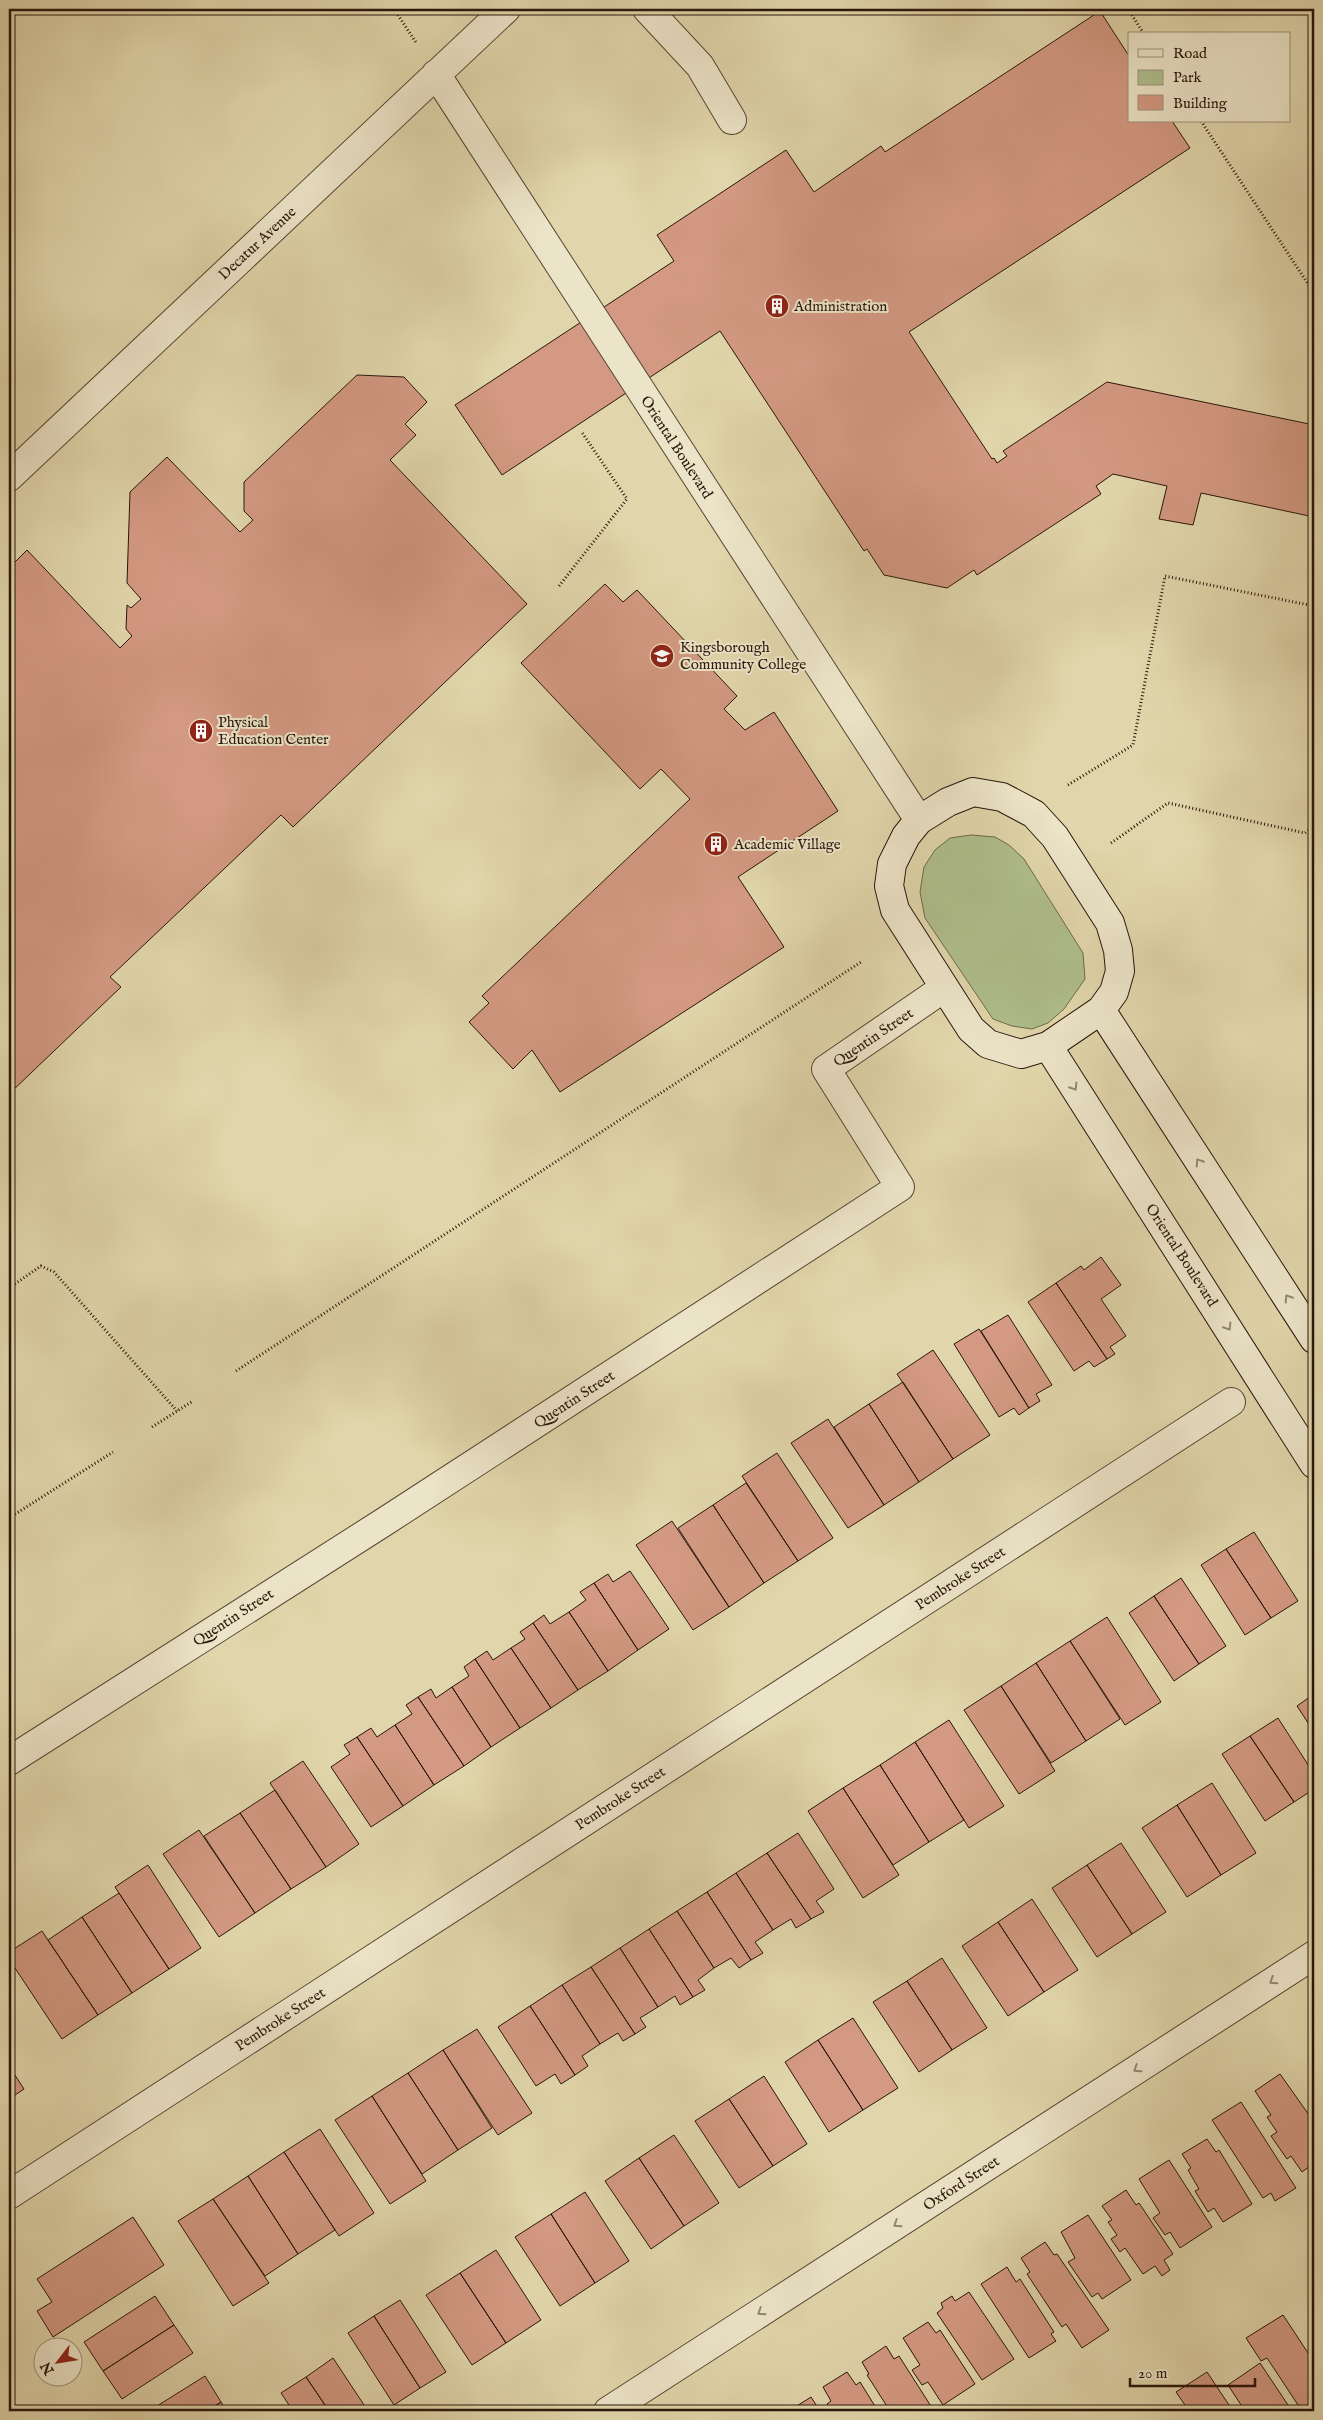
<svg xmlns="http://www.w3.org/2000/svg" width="1323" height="2420" font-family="'IM FELL English',serif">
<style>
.green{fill:#afbe8c;stroke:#6c6a4c}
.building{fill:#d39982;stroke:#29160b}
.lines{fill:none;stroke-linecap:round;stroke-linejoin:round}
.street-casing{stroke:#574633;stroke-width:30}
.secondary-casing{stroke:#29160b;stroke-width:30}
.path{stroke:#29160b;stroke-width:3;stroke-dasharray:1 2.5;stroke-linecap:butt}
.street{stroke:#ece4c8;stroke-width:28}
.secondary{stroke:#ece4c8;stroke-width:28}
.oneway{stroke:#948773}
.labels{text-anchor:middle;stroke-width:4;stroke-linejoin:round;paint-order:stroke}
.street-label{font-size:15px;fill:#29160b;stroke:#ece4c8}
.poi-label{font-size:15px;fill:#29160b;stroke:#ece4c8;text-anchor:start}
</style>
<rect width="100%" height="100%" fill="#e1d6ab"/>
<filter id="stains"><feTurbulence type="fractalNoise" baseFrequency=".004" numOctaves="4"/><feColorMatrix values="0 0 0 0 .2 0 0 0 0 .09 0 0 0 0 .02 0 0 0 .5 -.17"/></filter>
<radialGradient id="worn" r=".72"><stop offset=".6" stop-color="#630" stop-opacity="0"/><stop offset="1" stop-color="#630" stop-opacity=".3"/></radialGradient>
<path class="green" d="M 971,835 L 995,837 L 1009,845 L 1024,859 L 1083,953 L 1085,979 L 1064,1009 L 1048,1023 L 1032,1029 L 1012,1026 L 993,1019 L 925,918 L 920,892 L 924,867 L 935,850 L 950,838 Z"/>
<path class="building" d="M 1100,11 L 1129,56 L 1129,121 L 1172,121 L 1190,148 L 909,332 L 992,459 L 994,458 L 997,463 L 1007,456 L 1003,451 L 1107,382 L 1314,425 L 1314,517 L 1201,493 L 1193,525 L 1159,519 L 1167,486 L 1113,474 L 1096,486 L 1101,494 L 977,575 L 974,570 L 947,588 L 884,575 L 867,549 L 864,551 L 720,331 L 502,475 L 455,405 L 674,261 L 657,235 L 786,150 L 814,192 L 881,146 L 885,152 Z
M 357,375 L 404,377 L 427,402 L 405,424 L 416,435 L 390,460 L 527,604 L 293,827 L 281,815 L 110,977 L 121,987 L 9,1094 L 9,568 L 27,550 L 120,648 L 132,636 L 126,629 L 127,605 L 131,608 L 141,599 L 127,583 L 130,492 L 167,457 L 240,532 L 253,520 L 244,511 L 244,482 Z
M 605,584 L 623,602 L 637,590 L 737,696 L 724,709 L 745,730 L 774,712 L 838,811 L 738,877 L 784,947 L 560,1092 L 532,1050 L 513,1069 L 469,1022 L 489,1003 L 482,996 L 690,799 L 661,769 L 640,789 L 521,663 Z
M 1101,1257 L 1121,1285 L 1101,1299 L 1126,1336 L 1110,1347 L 1115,1354 L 1107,1359 L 1056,1283 L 1081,1266 L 1084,1270 Z
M 1056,1283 L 1107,1359 L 1094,1367 L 1089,1361 L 1074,1371 L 1028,1302 Z
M 1008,1315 L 1052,1385 L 1036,1394 L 1040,1401 L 1029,1408 L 981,1331 Z
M 979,1329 L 1029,1408 L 1019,1415 L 1014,1408 L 999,1417 L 954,1344 Z
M 933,1350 L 990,1435 L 953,1459 L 897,1374 Z
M 903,1382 L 953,1459 L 919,1482 L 869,1404 Z
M 869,1404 L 919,1482 L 884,1505 L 834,1427 Z
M 828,1419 L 884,1505 L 848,1528 L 791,1443 Z
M 777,1453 L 833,1538 L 798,1561 L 742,1476 Z
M 746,1483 L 798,1561 L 764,1583 L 713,1505 Z
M 713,1505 L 764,1583 L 729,1607 L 678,1528 Z
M 672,1521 L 729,1607 L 693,1630 L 636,1545 Z
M 1254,1532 L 1298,1601 L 1271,1618 L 1226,1549 Z
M 1226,1549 L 1271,1618 L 1245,1635 L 1201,1565 Z
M 630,1571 L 669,1629 L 638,1650 L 594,1583 L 608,1574 L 613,1582 Z
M 1181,1578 L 1226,1646 L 1199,1664 L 1154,1596 Z
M 594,1583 L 638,1650 L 608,1671 L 569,1612 L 586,1600 L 580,1592 Z
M 1154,1596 L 1199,1664 L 1174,1681 L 1129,1613 Z
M 569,1612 L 608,1671 L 578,1690 L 533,1623 L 544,1615 L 550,1624 Z
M 1107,1617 L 1161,1702 L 1125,1725 L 1070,1641 Z
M 533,1623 L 578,1690 L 551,1708 L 511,1648 L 525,1639 L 520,1632 Z
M 1070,1641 L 1120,1719 L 1086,1741 L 1036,1663 Z
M 511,1648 L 551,1708 L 520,1728 L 475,1659 L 487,1651 L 493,1660 Z
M 475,1659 L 520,1728 L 491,1747 L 452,1687 L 469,1676 L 464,1667 Z
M 1036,1663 L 1086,1741 L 1051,1763 L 1001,1686 Z
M 1001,1686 L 1055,1771 L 1019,1794 L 964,1710 Z
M 452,1687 L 491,1747 L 464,1766 L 418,1697 L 431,1689 L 436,1698 Z
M 1314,1694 L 1314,1732 L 1297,1706 Z
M 418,1697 L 464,1766 L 434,1785 L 395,1725 L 412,1714 L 406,1705 Z
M 1278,1718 L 1314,1774 L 1314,1789 L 1294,1802 L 1250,1736 Z
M 949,1720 L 1004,1806 L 969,1828 L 915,1742 Z
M 395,1725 L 434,1785 L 403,1806 L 357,1737 L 371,1728 L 377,1737 Z
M 1250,1736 L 1294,1802 L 1265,1821 L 1222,1754 Z
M 357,1737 L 403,1806 L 371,1827 L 331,1767 L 350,1754 L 344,1745 Z
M 915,1742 L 964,1820 L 929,1842 L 880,1765 Z
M 303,1761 L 359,1844 L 326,1867 L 270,1783 Z
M 880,1765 L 929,1842 L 893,1865 L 843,1788 Z
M 1212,1783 L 1256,1853 L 1221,1875 L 1177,1805 Z
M 843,1788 L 899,1875 L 863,1898 L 808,1811 Z
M 275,1790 L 326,1867 L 291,1889 L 240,1813 Z
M 1177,1805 L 1221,1875 L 1187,1897 L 1142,1828 Z
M 240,1813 L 291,1889 L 255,1913 L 204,1836 Z
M 199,1830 L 255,1913 L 219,1937 L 163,1854 Z
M 798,1833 L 834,1889 L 816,1901 L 824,1912 L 811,1919 L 767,1853 Z
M 1121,1843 L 1166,1912 L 1132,1934 L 1087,1865 Z
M 767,1853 L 811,1919 L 796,1928 L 791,1919 L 773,1930 L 736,1873 Z
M 148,1865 L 201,1948 L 169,1969 L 115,1887 Z
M 1087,1865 L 1132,1934 L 1097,1957 L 1052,1888 Z
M 736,1873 L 773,1930 L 755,1942 L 763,1953 L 751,1960 L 707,1892 Z
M 707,1892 L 751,1960 L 739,1968 L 731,1958 L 714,1968 L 677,1911 Z
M 119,1893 L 169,1969 L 132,1993 L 82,1917 Z
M 1032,1899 L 1078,1970 L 1044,1992 L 998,1922 Z
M 677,1911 L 714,1968 L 698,1980 L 705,1990 L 693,1997 L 649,1929 Z
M 82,1917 L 132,1993 L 98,2015 L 48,1940 Z
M 998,1922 L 1044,1992 L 1008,2016 L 962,1946 Z
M 649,1929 L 693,1997 L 680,2005 L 675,1996 L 658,2007 L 620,1948 Z
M 42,1931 L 98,2015 L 62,2039 L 9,1959 L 9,1952 Z
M 620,1948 L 658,2007 L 640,2018 L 646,2027 L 635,2034 L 591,1967 Z
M 942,1958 L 987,2028 L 952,2050 L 907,1981 Z
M 591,1967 L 635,2034 L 623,2041 L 618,2033 L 600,2044 L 562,1985 Z
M 907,1981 L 952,2050 L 919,2072 L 873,2002 Z
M 562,1985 L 600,2044 L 582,2056 L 588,2066 L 575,2075 L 530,2006 Z
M 530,2006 L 575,2075 L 561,2084 L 555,2074 L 536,2086 L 498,2027 Z
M 853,2018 L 898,2088 L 863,2110 L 818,2040 Z
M 477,2029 L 532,2113 L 498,2135 L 443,2050 Z
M 818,2040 L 863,2110 L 829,2132 L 785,2062 Z
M 443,2050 L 492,2128 L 458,2150 L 408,2073 Z
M 9,2066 L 24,2089 L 9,2099 Z
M 408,2073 L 458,2150 L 422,2174 L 372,2096 Z
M 1280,2074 L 1314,2122 L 1314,2171 L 1310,2166 L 1302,2172 L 1291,2156 L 1287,2159 L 1271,2136 L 1277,2132 L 1267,2117 L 1271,2115 L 1255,2091 Z
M 764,2076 L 807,2144 L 773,2166 L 729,2099 Z
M 372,2096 L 426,2181 L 390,2204 L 335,2120 Z
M 729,2099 L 773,2166 L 739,2188 L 695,2121 Z
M 1241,2102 L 1296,2188 L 1275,2201 L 1271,2193 L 1263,2198 L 1212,2120 Z
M 320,2129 L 374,2213 L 339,2236 L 284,2152 Z
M 674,2135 L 719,2203 L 684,2226 L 639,2158 Z
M 1207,2139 L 1216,2152 L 1219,2150 L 1252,2204 L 1223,2222 L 1214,2208 L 1208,2212 L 1195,2191 L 1199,2189 L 1188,2170 L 1191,2168 L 1182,2154 Z
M 284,2152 L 335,2230 L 298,2254 L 248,2176 Z
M 639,2158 L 684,2226 L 651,2249 L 605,2181 Z
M 1169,2160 L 1212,2227 L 1180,2248 L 1170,2232 L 1165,2235 L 1153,2218 L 1160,2213 L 1139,2179 Z
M 248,2176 L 298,2254 L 265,2276 L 213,2199 Z
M 1126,2190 L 1136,2205 L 1139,2203 L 1173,2254 L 1164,2260 L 1170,2270 L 1162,2276 L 1155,2266 L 1143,2274 L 1125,2248 L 1120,2252 L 1111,2239 L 1117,2235 L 1108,2222 L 1112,2220 L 1102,2206 Z
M 585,2192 L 629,2261 L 595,2283 L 551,2214 Z
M 213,2199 L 269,2283 L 233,2306 L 178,2221 Z
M 551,2214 L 595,2283 L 560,2306 L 515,2237 Z
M 1088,2215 L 1131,2280 L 1102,2299 L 1098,2293 L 1092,2297 L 1068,2262 L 1075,2258 L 1061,2232 Z
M 133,2217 L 164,2265 L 53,2337 L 37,2311 L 52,2302 L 37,2279 Z
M 1045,2242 L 1054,2255 L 1057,2254 L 1109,2330 L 1082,2348 L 1066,2324 L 1062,2327 L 1027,2274 L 1030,2272 L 1021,2258 Z
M 496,2250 L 541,2320 L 506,2343 L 460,2273 Z
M 1007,2267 L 1016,2282 L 1020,2279 L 1054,2332 L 1051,2334 L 1056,2341 L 1029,2358 L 981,2284 Z
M 460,2273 L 506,2343 L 472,2365 L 426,2295 Z
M 969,2292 L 1014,2359 L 982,2380 L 937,2313 L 943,2308 L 941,2303 L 952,2296 L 955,2301 Z
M 155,2296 L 174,2325 L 103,2371 L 84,2342 Z
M 400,2300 L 446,2372 L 420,2388 L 374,2316 Z
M 1283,2315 L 1314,2362 L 1314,2411 L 1302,2411 L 1267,2358 L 1261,2361 L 1246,2338 Z
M 374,2316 L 420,2388 L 394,2405 L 348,2333 Z
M 928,2322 L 936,2333 L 940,2330 L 975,2384 L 943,2405 L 928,2382 L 922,2385 L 912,2370 L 920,2365 L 903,2338 Z
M 174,2325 L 193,2353 L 122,2399 L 103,2371 Z
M 1314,2328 L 1314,2343 L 1308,2333 Z
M 886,2346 L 894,2359 L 899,2356 L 934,2411 L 890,2411 L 867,2375 L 869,2374 L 862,2362 Z
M 333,2358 L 368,2411 L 329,2411 L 306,2377 Z
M 1260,2363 L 1292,2411 L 1245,2411 L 1228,2385 Z
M 847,2372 L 856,2385 L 860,2382 L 878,2411 L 832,2411 L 827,2404 L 831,2401 L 823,2387 Z
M 1207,2372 L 1233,2411 L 1189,2411 L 1176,2392 Z
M 205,2376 L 221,2402 L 207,2411 L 149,2411 Z
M 306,2377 L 329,2411 L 293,2411 L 281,2393 Z
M 811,2397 L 820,2411 L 789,2411 Z
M 221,2402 L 227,2411 L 207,2411 Z"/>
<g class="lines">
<g class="street-casing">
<path id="street" d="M 647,9 L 700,66 L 732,120
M 436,74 L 919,820
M 9,477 L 506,9
M 9,1761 L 384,1522 L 900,1187 L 826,1069 L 944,988
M 9,2195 L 1231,1402
M 608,2411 L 1314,1955"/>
</g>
<g class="secondary-casing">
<path id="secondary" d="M 973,792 L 1002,797 L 1034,814 L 1055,837 L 1110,923 L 1118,950 L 1120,971 L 1114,992 L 1101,1010 L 1048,1046 L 1021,1054 L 988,1044 L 971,1029 L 895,910 L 889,886 L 892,864 L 906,836 L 919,820 L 948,802 Z
M 1101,1010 L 1314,1339
M 1048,1046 L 1314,1464"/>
</g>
<path class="path" d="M 394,9 L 417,44
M 1128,9 L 1144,34
M 1201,121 L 1314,293
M 559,586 L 627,499 L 581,431
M 1068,785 L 1133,745 L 1165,576 L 1314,606
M 1111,843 L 1168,803 L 1305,833 L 1314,826
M 9,1288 L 41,1266 L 54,1272 L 177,1411
M 236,1371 L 861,962
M 152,1427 L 193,1401
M 9,1518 L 113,1452"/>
<use href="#street" class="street"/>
<use href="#secondary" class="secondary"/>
</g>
<defs><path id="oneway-chevron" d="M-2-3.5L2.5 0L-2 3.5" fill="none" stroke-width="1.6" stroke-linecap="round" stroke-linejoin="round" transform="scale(1.25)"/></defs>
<g class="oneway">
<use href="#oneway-chevron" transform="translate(1074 1087) rotate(58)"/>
<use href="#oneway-chevron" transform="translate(1199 1162) rotate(-123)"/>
<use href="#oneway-chevron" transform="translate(1288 1298) rotate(-123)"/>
<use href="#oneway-chevron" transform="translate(1228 1327) rotate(58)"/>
<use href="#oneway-chevron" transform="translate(1273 1981) rotate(147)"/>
<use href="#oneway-chevron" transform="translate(1137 2069) rotate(147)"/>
<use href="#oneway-chevron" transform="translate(897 2224) rotate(147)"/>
<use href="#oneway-chevron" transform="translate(761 2312) rotate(147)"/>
</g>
<defs>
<g id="building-disc" transform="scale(1.25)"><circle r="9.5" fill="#8f2418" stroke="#ece4c8"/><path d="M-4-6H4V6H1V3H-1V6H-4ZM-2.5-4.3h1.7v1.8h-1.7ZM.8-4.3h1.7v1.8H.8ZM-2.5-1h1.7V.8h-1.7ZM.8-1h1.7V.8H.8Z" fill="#fff"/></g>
<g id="university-disc" transform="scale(1.25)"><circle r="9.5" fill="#8f2418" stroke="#ece4c8"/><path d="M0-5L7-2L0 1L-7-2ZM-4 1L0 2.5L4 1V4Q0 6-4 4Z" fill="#fff"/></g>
</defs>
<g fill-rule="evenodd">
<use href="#building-disc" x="777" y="306"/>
<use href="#university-disc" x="662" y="656"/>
<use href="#building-disc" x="201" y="731"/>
<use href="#building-disc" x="716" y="844"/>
</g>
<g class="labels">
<g class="street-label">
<text transform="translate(257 243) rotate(-43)" y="5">Decatur Avenue</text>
<text transform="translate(677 447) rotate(57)" y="5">Oriental Boulevard</text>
<text transform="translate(873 1037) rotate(-34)" y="5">Quentin Street</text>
<text transform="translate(1182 1255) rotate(57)" y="5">Oriental Boulevard</text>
<text transform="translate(574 1399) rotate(-33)" y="5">Quentin Street</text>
<text transform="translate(960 1578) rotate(-33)" y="5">Pembroke Street</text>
<text transform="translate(233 1617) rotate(-33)" y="5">Quentin Street</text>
<text transform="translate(620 1798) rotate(-33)" y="5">Pembroke Street</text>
<text transform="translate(280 2019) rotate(-33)" y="5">Pembroke Street</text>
<text transform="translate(961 2183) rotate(-33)" y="5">Oxford Street</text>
</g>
<g class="poi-label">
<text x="794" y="311">Administration</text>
<text x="680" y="652">Kingsborough<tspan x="680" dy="17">Community College</tspan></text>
<text x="218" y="727">Physical<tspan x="218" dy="17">Education Center</tspan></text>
<text x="734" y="849">Academic Village</text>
</g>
</g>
<rect width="1323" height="2420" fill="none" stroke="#e1d6ab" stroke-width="30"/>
<rect x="10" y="10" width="1303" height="2400" fill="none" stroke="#29160b" stroke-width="2.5"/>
<rect x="15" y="15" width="1293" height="2390" fill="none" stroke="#29160b"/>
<rect x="1128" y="32" width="162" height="90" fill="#ece4c8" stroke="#9e927c"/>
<rect x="1138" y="49" width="25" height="8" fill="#ece4c8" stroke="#9e927c"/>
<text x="1173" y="58" font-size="15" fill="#29160b">Road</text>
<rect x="1138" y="70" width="25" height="15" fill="#afbe8c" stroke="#9e927c"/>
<text x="1173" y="82" font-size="15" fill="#29160b">Park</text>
<rect x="1138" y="95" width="25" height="15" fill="#d39982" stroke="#9e927c"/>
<text x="1173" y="108" font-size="15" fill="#29160b">Building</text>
<g transform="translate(58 2362) rotate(239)"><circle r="24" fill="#ece4c8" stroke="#9e927c"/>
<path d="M0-4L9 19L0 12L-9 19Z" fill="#8f2418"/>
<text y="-8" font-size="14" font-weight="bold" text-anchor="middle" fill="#29160b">N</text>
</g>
<path d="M1130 2378v8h125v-8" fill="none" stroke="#29160b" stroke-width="2.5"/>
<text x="1138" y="2378" font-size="15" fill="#29160b" stroke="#ece4c8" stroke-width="4" paint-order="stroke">20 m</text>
<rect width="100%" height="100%" filter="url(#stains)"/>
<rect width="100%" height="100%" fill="url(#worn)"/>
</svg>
